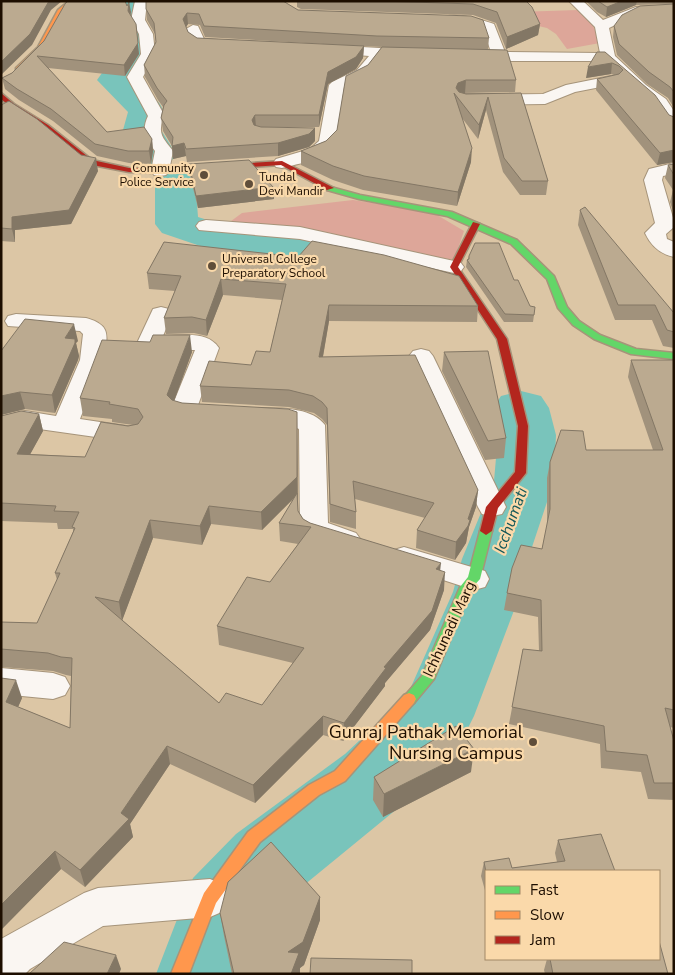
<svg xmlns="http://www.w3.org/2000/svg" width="675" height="975" font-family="'Nunito Sans',sans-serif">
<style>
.green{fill:#dda699}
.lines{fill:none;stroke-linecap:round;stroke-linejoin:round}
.river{fill:#79c4bb;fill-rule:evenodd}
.street-casing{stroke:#a6947a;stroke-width:2}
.fast-casing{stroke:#a6947a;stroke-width:3}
.slow-casing{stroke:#a6947a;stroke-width:3}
.jam-casing{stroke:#a6947a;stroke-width:3}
.street{fill:#faf6f2;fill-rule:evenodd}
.fast{fill:#63d668;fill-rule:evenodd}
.slow{fill:#ff974d;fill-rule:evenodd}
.jam{fill:#b3261e;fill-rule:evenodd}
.wall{fill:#a1927c;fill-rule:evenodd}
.shaded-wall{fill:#837765}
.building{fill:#bbaa90;stroke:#837765}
.poi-dot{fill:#604e3a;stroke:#fad9aa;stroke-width:2}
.labels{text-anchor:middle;stroke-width:4.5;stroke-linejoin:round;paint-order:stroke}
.far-poi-label{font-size:12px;fill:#1d0e00;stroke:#fad9aa;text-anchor:start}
.street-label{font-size:15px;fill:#1d0e00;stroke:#fad9aa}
.water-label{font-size:16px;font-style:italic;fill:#145758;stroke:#fad9aa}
.near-poi-label{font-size:18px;fill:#1d0e00;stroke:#fad9aa;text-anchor:end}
</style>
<rect width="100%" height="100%" fill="#dcc6a5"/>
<path class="green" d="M 578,10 L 592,23 L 600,43 L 567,49 L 556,34 L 547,28 L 534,25 L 517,12 Z
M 353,200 L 432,212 L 464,231 L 454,260 L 302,232 L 227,224 L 242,213 Z"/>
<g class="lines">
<path class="river" d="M 118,1 L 146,1 L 147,9 L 141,28 C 160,51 156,62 134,80 C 143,88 163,101 164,114 C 164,119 162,125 161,130 L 176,154 L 171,162 L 157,166 L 143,162 L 123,130 L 128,112 L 97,80 L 102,73 L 121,57 L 121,45 L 111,29 L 117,9 Z
M 175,166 L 189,169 L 195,178 L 198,217 C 234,230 272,226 309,232 C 342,237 375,245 407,253 L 414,263 L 407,273 L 391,277 L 308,258 L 212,250 L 162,233 L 155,224 L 155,178 L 161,169 Z
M 521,391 L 541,396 L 549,408 L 556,435 L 554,481 L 528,559 L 521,592 L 474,716 L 463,738 L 403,804 L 298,890 L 263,931 L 250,974 L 156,974 L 193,878 L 236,834 L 345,754 L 407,696 L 453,592 L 462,559 L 494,481 L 498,435 L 493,408 L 501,396 Z"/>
<g class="street-casing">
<path id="street" d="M 135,1 L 147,1 L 145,20 L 153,34 L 155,54 L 143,77 L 162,111 C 165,118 161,121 161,128 C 160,137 168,144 173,151 L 169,171 L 166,175 L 160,176 L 154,175 L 151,171 L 155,151 C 146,139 141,131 148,116 L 127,77 L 141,54 L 139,34 L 131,20 Z
M 569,1 L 583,1 L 603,20 L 636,7 L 674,5 L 674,13 L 638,14 L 609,28 L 615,56 L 646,85 L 666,99 L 674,111 L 674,128 L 668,126 L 654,105 L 636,91 L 604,61 L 500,61 L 467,59 L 465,56 L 467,53 L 491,52 L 483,29 L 470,25 L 447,24 L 440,20 C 449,9 482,20 494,24 L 505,52 L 600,53 L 595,27 Z
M 193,25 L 198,26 L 204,39 L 234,42 L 236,45 L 234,48 L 229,49 L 193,46 L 186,29 Z
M 327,45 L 414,50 L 419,51 L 421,54 L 419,57 L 414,58 L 378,56 L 380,59 L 367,76 L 344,87 L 336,142 C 323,160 302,163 282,168 L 276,167 L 273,163 L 276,159 L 310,149 L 319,141 L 329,85 L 332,82 L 357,70 L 369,56 L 322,52 L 320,49 L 322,46 Z
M 611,76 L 616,78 L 619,81 L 616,84 L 575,92 L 545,104 L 485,105 L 479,103 L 477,100 L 479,97 L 485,95 L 543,94 L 566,85 Z
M 674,163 L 674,174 L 663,176 L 662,180 L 674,221 L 674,227 L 666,234 L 667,239 L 674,242 L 674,257 C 660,254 651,246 645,233 L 655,223 L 644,180 L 649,169 Z
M 206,220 L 300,227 L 454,261 L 461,263 L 464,267 L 461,271 L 454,273 L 300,239 L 199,230 L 196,226 L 199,222 Z
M 161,307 L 169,309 L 172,314 L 163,336 C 183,336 207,330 219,348 L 198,405 L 222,408 L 226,413 L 222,418 C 206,422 182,424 171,409 L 195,350 L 152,350 L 144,348 L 138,341 L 153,309 Z
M 16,314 L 86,318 C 93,320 102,323 105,330 C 113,347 87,401 80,419 L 140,428 L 144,434 L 140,440 L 131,442 L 25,427 L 1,433 L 1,417 L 25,411 L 56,416 L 80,360 L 83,334 L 80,331 L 8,326 L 5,321 L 8,316 Z
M 421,349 L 429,351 L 433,356 L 506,507 L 502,514 L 492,516 L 482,514 L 478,507 L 409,356 L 413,351 Z
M 259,408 C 279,408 312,407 325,425 L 328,523 L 356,533 L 361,540 L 356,547 C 340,552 309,543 300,528 L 299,429 L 286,424 L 250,421 L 246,416 L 250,411 Z
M 404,547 L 485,571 L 489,579 L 485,587 L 474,590 L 394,564 L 389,557 L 394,550 Z
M 1,668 L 53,673 L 65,677 L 70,686 L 65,695 L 53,699 L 1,694 Z
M 210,879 L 224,885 L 230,898 L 224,911 L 210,917 L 103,926 L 30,969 L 25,974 L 1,974 L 1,939 L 84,893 L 98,888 Z"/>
</g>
<g class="fast-casing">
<path id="fast" d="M 327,186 L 360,195 L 452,212 L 517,240 L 554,276 L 567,307 L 579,321 L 600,335 L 636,349 L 674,353 L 674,359 L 631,354 L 594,339 L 573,325 L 558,308 L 547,279 L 511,244 L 447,216 L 359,199 L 327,190 Z
M 486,527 L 492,531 L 480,579 L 471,589 L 434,679 L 414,703 L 409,705 L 404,703 L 402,699 L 422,676 L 460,587 L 468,577 L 480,531 Z"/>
</g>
<g class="slow-casing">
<path id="slow" d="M 69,1 L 75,1 L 62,12 L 42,49 L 20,70 L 16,70 L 16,68 L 38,47 L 58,10 Z
M 409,693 L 414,695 L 416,699 L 414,703 L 345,781 L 319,795 L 260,842 L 216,903 L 189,974 L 171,974 L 204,893 L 248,832 L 309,785 L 335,771 L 404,695 Z"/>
</g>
<g class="jam-casing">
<path id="jam" d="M 1,93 L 14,104 L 48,125 L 92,160 L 129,168 L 160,169 L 282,161 L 334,188 L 327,190 L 281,165 L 160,173 L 129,172 L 87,164 L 44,127 L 10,106 L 1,99 Z
M 473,222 L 480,224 L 458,267 L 507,339 L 528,426 L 526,473 L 498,508 L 492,531 L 486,535 L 480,531 L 486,507 L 515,472 L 518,426 L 497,339 L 450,267 Z"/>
</g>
<use href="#street" class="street"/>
<use href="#fast" class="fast"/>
<use href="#slow" class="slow"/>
<use href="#jam" class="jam"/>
</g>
<path class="wall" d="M 297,1 L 526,1 L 540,24 L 538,35 L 506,49 L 496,23 L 473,15 L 301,9 L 297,7 Z
M 586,1 L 674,1 L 674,4 L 636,5 L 606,17 L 597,12 Z
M 674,4 L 674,108 L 668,98 L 647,84 L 617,55 L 613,37 L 614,26 Z
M 127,6 L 131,12 L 130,15 L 139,54 L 125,76 L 48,68 L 107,132 L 152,139 L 153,151 L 151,164 L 129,163 L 97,156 L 53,121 L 19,100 L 5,89 L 2,78 L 12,73 L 44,41 Z
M 146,9 L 298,10 L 489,38 L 488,49 L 516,80 L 515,92 L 464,93 L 521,93 L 548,181 L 546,195 L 520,195 L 503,172 L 486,110 L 478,139 L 462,118 L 471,162 L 457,206 L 363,190 L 333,180 L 301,165 L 301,151 L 326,141 L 337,130 L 368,65 L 382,47 L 364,46 L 363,58 L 356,69 L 328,84 L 319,127 L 263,127 L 315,141 L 309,147 L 278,156 L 187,162 L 186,156 L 173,159 L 172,146 L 163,131 L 161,118 L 163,107 L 158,100 L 145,77 L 144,65 L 156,42 L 155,34 L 147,20 ZM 188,24 L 200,25 L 205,37 L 341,45 L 197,38 L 188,32 L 186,27 Z
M 605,52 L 669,115 L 674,117 L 674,162 L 657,165 L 596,90 L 597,79 L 614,75 L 611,74 L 586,78 Z
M 1,105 L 98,171 L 71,224 L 15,230 L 15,242 L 1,241 Z
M 189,164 L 273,187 L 274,199 L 198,208 L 190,176 Z
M 674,164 L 674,214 L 670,202 L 673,190 L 665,178 L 668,165 Z
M 580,210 L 674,313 L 674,348 L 663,346 L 652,320 L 615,320 L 578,225 Z
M 164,242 L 478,306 L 477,322 L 329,321 L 323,357 L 478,490 L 476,507 L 469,527 L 466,543 L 455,560 L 416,548 L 417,530 L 425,518 L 355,499 L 356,512 L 356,529 L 330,522 L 327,425 L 322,419 L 314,413 L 289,407 L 202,402 L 200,386 L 251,365 L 270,352 L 282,300 L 223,295 L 207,336 L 194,333 L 166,334 L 164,318 L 175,291 L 149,289 L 147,273 Z
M 469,256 L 514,280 L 534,315 L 533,322 L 504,322 L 466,267 L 467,260 L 468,259 Z
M 78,341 L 76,343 L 79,356 L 78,360 L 55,413 L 25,409 L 1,415 L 1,351 Z
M 192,352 L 174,401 L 182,403 L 297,412 L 298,511 L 303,519 L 310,523 L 440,570 L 444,590 L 430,630 L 385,683 L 385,686 L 343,741 L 323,735 L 255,803 L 170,764 L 130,824 L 133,837 L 85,887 L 61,869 L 1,930 L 1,678 L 22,698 L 18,707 L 70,728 L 71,676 L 66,675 L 53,671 L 1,667 L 1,622 L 37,623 L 57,580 L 55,573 L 73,532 L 73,529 L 58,529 L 57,523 L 1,521 L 1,416 L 39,414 L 43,431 L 30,454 L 85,457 L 128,426 L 133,425 L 112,422 L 112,419 L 83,416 L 80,398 ZM 294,498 L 279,523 L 280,541 L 298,544 L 270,582 L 217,626 L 219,645 L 293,663 L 262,705 L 219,703 L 122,620 L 153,538 L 202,545 L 211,524 L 262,530 Z
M 444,352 L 506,438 L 504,458 L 485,460 L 442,371 Z
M 674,356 L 674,728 L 670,727 L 674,741 L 674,800 L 648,799 L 641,772 L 601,768 L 600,744 L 509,724 L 523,649 L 539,651 L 538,617 L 504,610 L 507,593 L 542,549 L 547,525 L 547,478 L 550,462 L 586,450 L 653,450 L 628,377 L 631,360 L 673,360 Z
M 471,772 L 383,817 L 373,800 L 374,777 Z
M 558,840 L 615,871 L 486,871 L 486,894 L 481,876 L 484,862 L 512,868 L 557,862 L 555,853 Z
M 320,897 L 320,920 L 304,965 L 300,968 L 300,974 L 232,974 L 224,936 L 220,913 Z
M 547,959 L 659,959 L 668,974 L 545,974 L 544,970 Z"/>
<path class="shaded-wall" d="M 49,1 L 62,1 L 51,10 L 32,45 L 1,75 L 1,62 Z
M 622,1 L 637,1 L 636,5 L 606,17 L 607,7 Z
M 129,2 L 131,12 L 129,21 L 128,11 Z
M 187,13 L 188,24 L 184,30 L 183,19 Z
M 136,24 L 139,54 L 125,76 L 124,65 Z
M 540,24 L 538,35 L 506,49 L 507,37 Z
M 364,46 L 363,58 L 356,69 L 328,84 L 319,127 L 319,115 L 328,72 Z
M 612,63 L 611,74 L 586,78 L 588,67 Z
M 466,80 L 465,93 L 457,96 L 456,88 L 458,83 Z
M 488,97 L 486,110 L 478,139 L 479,125 Z
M 255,115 L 256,127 L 252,132 L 252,120 Z
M 315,128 L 315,141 L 309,147 L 278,156 L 278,143 Z
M 152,139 L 153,151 L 151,164 L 149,151 Z
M 184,143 L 186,156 L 173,159 L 172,146 Z
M 472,148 L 471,162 L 457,206 L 458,192 Z
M 674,150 L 674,162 L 657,165 L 660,153 Z
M 96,158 L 98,171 L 71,224 L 15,230 L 15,242 L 12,229 L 12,217 Z
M 273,187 L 274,199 L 198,208 L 196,196 Z
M 221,279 L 223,295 L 207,336 L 206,320 Z
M 329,305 L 329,321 L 320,373 L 319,357 Z
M 74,324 L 78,341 L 76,343 L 79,356 L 78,360 L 55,413 L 52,395 L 65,338 Z
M 190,335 L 192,352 L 170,412 L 167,395 Z
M 20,392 L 25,409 L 1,415 L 1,396 Z
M 297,412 L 298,529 L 297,495 L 262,530 L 261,512 Z
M 39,414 L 43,431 L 21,471 L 17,454 Z
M 478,490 L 476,507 L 469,527 L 466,543 L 455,560 L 456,542 L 468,519 Z
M 209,506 L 211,524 L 202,545 L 200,526 Z
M 150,520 L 153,538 L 122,621 L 119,602 Z
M 441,563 L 439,581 L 436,569 Z
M 445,572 L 444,590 L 430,630 L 385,683 L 385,686 L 343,741 L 344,723 L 384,667 Z
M 16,680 L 22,698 L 12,721 L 6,702 Z
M 323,716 L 323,735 L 255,803 L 253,785 Z
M 167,746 L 170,764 L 130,824 L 133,837 L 85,887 L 80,870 L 121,813 Z
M 474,749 L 471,772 L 383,817 L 384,794 Z
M 55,851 L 61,869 L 1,930 L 1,905 Z
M 320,897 L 320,920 L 304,965 L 300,968 L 300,974 L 290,974 L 288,952 Z
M 116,955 L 121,969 L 119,974 L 107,974 Z"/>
<path class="building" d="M 1,1 L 49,1 L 30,34 L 1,62 Z
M 68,1 L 125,1 L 127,6 L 129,2 L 128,11 L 136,24 L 138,43 L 124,65 L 37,56 L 107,132 L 144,127 L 152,139 L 149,151 L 128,151 L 95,144 L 51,109 L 17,89 L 2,78 L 12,73 L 44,41 L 65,4 Z
M 146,1 L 283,1 L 298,10 L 471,16 L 483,20 L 489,38 L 377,36 L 204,26 L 199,14 L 187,13 L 183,19 L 188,32 L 197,38 L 364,46 L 356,57 L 328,72 L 319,115 L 255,115 L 252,120 L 254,125 L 261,127 L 315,128 L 309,134 L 278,143 L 186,149 L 184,143 L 172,146 L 173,137 L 161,118 L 164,105 L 167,101 L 157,88 L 144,65 L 156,42 L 154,23 L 146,9 Z
M 380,1 L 526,1 L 532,7 L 540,24 L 507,37 L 497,12 L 473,4 Z
M 598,1 L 622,1 L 607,7 Z
M 674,4 L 674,92 L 670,87 L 649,72 L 619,44 L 614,26 L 622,15 L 640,6 Z
M 382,47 L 507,50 L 516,80 L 466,80 L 458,83 L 456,88 L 459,92 L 466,94 L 521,93 L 548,181 L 522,181 L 504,158 L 488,97 L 479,125 L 454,93 L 472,148 L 458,192 L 364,176 L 333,166 L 301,151 L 326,141 L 337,130 L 346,76 L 368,65 Z
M 597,52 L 605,52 L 655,95 L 669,115 L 674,117 L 674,150 L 660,153 L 597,79 L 619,74 L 623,70 L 619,66 L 612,63 L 588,67 Z
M 9,101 L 37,119 L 81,155 L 96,158 L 69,210 L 12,217 L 12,229 L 1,228 L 1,105 Z
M 249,160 L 273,187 L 196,196 L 189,164 Z
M 674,164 L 674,175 L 668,165 Z
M 585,207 L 674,313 L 674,332 L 667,330 L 655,305 L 618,305 L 580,210 Z
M 312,241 L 384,255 L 459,276 L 478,306 L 329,305 L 319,357 L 415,355 L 478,490 L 468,519 L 470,520 L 468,526 L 456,542 L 417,530 L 434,503 L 353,481 L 356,512 L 330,504 L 327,408 L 322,402 L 313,396 L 289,390 L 200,386 L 209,361 L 251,365 L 256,351 L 270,352 L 286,284 L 221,279 L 206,320 L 192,317 L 164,318 L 181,276 L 147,273 L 164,242 L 298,257 Z
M 475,243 L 499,243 L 514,280 L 518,280 L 530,306 L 535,307 L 534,315 L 505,314 L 467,260 L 469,259 L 469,256 Z
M 25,319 L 74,324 L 65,338 L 75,339 L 75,343 L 52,395 L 20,392 L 1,396 L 1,351 Z
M 153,335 L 190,335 L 167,395 L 172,400 L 182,403 L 288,409 L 297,412 L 297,477 L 261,512 L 209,506 L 200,526 L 150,520 L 119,602 L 95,597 L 219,703 L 226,693 L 262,705 L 304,648 L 217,626 L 247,577 L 270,582 L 311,527 L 279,523 L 297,493 L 298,511 L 303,519 L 310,523 L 441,563 L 436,569 L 445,572 L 432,611 L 384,667 L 386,668 L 344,723 L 323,716 L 253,785 L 167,746 L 121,813 L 129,819 L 80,870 L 55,851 L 1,905 L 1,678 L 16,680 L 6,702 L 70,728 L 72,658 L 61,657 L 48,653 L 1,649 L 1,622 L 37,623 L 60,573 L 55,573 L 75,528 L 72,527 L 79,512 L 54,511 L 56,506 L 1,503 L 1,416 L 21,411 L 39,414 L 17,454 L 85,457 L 101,422 L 128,426 L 138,424 L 143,417 L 138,409 L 109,404 L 110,402 L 80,398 L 102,340 L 150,342 Z
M 488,351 L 506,438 L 488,441 L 444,352 Z
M 631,360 L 674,360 L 674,710 L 665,708 L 674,741 L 674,783 L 654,783 L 647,755 L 606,751 L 604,726 L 512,707 L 523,649 L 542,651 L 541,600 L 507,593 L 512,568 L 521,545 L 542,549 L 550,509 L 550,462 L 561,430 L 583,431 L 586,450 L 663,450 Z
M 456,726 L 474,749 L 384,794 L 374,777 Z
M 601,834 L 615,871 L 486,872 L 484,862 L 509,858 L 512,868 L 565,861 L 558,840 Z
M 271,842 L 320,897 L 303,942 L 288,952 L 299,953 L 291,974 L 234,974 L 220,913 L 228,882 Z
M 659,941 L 668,974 L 553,974 L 550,959 L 659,959 Z
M 64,942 L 116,955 L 107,974 L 29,974 Z
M 311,958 L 412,960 L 412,974 L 310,974 Z"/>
<g class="poi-dot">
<circle cx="204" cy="175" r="5"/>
<circle cx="249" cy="184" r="5"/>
<circle cx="212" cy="266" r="5"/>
<circle cx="533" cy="742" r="5"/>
</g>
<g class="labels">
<g class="far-poi-label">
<text x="194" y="172" text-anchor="end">Community<tspan x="194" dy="14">Police Service</tspan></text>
<text x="259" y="181">Tundal<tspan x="259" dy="14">Devi Mandir</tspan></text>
<text x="222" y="263">Universal College<tspan x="222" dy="14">Preparatory School</tspan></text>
</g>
<g class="street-label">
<text transform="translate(449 629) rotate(-65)" y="5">Ichhunadi Marg</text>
</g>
<g class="water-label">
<text transform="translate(510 520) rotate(-70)" y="6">Icchumati</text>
</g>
<g class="near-poi-label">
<text x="523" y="738">Gunraj Pathak Memorial<tspan x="523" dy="21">Nursing Campus</tspan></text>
</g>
</g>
<rect width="675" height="975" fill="none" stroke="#1d0e00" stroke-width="5"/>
<rect x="485" y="870" width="175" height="90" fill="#fad9aa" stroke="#a28866"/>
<rect x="495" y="886" width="25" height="8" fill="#63d668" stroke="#a28866"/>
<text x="530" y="895" font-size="15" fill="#1d0e00">Fast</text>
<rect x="495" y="911" width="25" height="8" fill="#ff974d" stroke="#a28866"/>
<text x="530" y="920" font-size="15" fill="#1d0e00">Slow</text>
<rect x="495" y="936" width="25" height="8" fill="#b3261e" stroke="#a28866"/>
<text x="530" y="945" font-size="15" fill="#1d0e00">Jam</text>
</svg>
